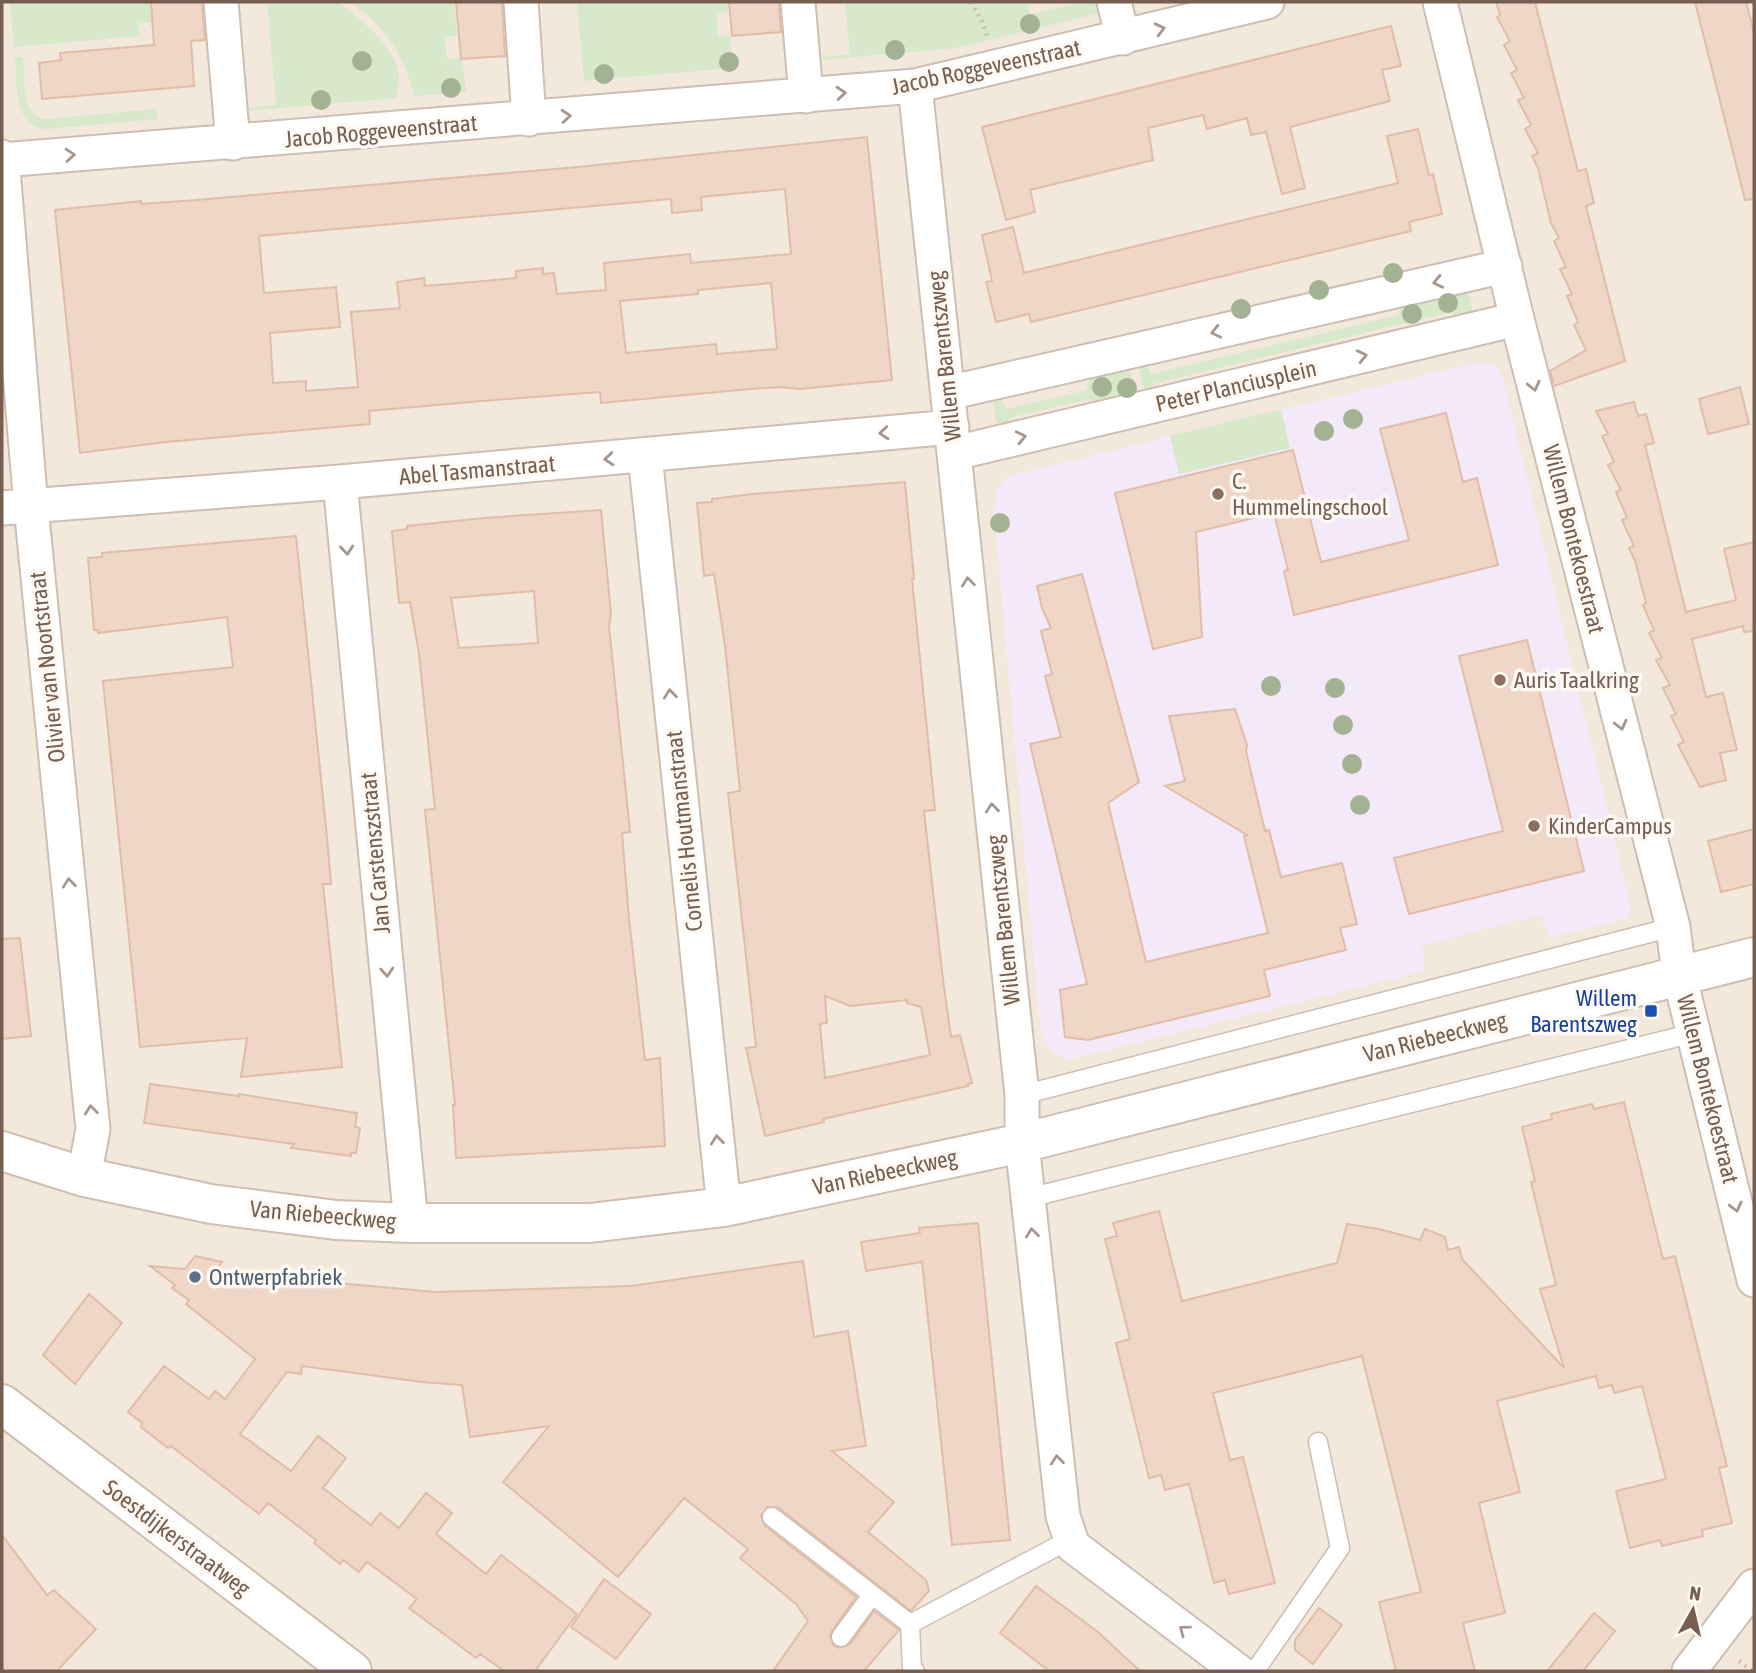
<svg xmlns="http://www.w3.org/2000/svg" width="1756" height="1673" font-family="'Asap Condensed',sans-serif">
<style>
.residential{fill:#f3e8dc}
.education{fill:#f3e9f8}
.green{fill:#d8e9cb}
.building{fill:#efd6c6;stroke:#e1bda8;stroke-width:2;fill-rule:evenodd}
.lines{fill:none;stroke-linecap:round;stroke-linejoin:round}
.lane-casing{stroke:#cebeb2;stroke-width:21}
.street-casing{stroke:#cebeb2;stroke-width:37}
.secondary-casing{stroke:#d0bfb0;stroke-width:42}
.path{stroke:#d5baa9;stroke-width:4.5;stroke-dasharray:2 5;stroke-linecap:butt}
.lane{stroke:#fff;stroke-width:18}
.street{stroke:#fff;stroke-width:33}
.secondary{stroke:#fff;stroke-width:38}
.tree{fill:#a2b293}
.oneway{stroke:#a6968d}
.education-dot{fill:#8d6e63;stroke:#fefaf3;stroke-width:2.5}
.transit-dot{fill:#1a4fb4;stroke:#fefaf3;stroke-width:2.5}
.service-dot{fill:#5c6f8a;stroke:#fefaf3;stroke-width:2.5}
.labels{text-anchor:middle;stroke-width:7;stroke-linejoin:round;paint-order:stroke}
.street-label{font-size:23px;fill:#765e50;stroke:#fefaf3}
.education-label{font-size:23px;fill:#785e54;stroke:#fefaf3;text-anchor:start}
.transit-label{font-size:23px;fill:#164399;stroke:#fefaf3;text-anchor:end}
.service-label{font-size:23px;fill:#4e5e75;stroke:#fefaf3;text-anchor:start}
</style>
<rect width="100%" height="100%" fill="#fcf6ed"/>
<path class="residential" d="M 2,2 L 1754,2 L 1754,1671 L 2,1671 Z"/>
<path class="education" d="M 1479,362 L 1497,368 L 1503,379 L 1631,908 L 1628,918 L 1550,938 L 1540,915 L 1422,945 L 1425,971 L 1070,1059 L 1054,1054 L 1043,1039 L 1039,1016 L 994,510 L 997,490 L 1009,476 Z"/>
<path class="green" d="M 10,2 L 151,2 L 152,22 L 139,23 L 140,36 L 14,47 Z
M 267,2 L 337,2 C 357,15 394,46 398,71 C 400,79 397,89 396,98 L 247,111 L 247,108 L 276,105 Z
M 350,2 L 454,2 L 457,36 L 445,37 L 447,59 L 462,59 L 466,92 L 414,96 C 405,56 384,25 350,2 Z
M 577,2 L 727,2 L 728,12 L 716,14 L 718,36 L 730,35 L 733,68 L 584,81 Z
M 845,2 L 1027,2 L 1030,14 L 1083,2 L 1098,2 L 1100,13 L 956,48 L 822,60 L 822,57 L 850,54 Z
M 15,57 L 23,57 C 25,76 20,114 44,119 L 156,109 L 157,119 L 48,129 C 13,130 17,82 15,57 Z
M 1467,288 L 1474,317 L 1455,320 L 1451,312 L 1153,384 L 1154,390 L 1145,396 L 1139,367 L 1147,366 L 1151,374 L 1399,315 L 1399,307 Z
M 1129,369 L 1136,398 L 1091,404 L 1089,399 L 1009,418 L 1009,425 L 998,431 L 993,402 L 1001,400 L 1006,409 L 1087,390 L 1088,379 Z
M 1281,409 L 1290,448 L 1179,474 L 1170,436 Z"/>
<path class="building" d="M 151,2 L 202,2 L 205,40 L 191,41 L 194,86 L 42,99 L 39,63 L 61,60 L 60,53 L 154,45 Z
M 456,2 L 502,2 L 505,56 L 461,59 Z
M 729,2 L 779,2 L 781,32 L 732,36 Z
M 1496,2 L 1535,2 L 1578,171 L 1586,169 L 1594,203 L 1586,206 L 1625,361 L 1554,386 L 1550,371 L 1586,350 L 1574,325 L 1578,322 L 1567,296 L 1572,294 L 1560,269 L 1566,267 L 1554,241 L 1559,238 L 1551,223 L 1538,168 L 1532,156 L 1538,153 L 1525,129 L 1531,125 L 1518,100 L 1524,98 L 1511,73 L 1517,70 L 1504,45 L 1510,41 L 1497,17 L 1500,15 Z
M 1695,2 L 1746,2 L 1754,32 L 1754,199 L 1745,200 Z
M 1391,26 L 1401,66 L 1382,70 L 1390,101 L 1290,127 L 1305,188 L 1282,194 L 1266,132 L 1251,135 L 1247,118 L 1207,129 L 1203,115 L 1148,128 L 1153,160 L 1030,190 L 1035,212 L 1006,220 L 982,127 Z
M 1418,129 L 1429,175 L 1433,174 L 1442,214 L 1409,222 L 1411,231 L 1031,322 L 1029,314 L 996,322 L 986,282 L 992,281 L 982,235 L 1013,227 L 1024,273 L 1398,183 L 1387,136 Z
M 867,137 L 892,380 L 799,389 L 781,387 L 750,389 L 601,403 L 600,392 L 482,401 L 369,411 L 370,424 L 166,442 L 80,453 L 55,210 L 141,201 L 141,204 L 196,200 L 578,167 ZM 785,189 L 791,254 L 691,263 L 690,254 L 604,263 L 606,290 L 557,294 L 554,273 L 543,274 L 543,268 L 516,271 L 516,278 L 473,282 L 425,286 L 424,278 L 397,282 L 400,308 L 351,312 L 358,387 L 306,391 L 306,381 L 273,383 L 270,333 L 340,327 L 336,287 L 264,293 L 259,236 L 671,199 L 672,213 L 702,210 L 701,197 ZM 771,283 L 777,349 L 717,354 L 716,344 L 626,353 L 620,301 L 698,294 L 698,290 Z
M 1740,387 L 1749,424 L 1708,434 L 1699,399 Z
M 1634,402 L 1638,416 L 1646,414 L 1654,443 L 1645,445 L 1686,612 L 1736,600 L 1724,549 L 1754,542 L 1754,631 L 1744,632 L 1743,626 L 1692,639 L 1706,697 L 1723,693 L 1737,750 L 1720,753 L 1726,780 L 1700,787 L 1678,745 L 1684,742 L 1671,716 L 1676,714 L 1663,688 L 1670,685 L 1656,660 L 1662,658 L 1649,633 L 1654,630 L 1643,605 L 1646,603 L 1635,561 L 1629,548 L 1634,546 L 1622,520 L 1627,518 L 1616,492 L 1621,490 L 1608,465 L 1614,462 L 1602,436 L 1608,434 L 1596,411 Z
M 1446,413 L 1463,482 L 1477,478 L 1498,565 L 1294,615 L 1284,571 L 1288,570 L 1274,513 L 1196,532 L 1202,637 L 1153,649 L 1115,493 L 1293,450 L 1321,562 L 1409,540 L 1380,429 Z
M 905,482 L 914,579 L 912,579 L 935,810 L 924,811 L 943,980 L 951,1037 L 960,1035 L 972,1083 L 968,1084 L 968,1086 L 823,1119 L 824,1122 L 765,1136 L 746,1048 L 756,1047 L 728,793 L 740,791 L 725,646 L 714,574 L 704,576 L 697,503 L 712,502 L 712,499 L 752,494 ZM 825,996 L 850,1006 L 907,1000 L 907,1003 L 921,1007 L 930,1055 L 825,1078 L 820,1024 L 827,1023 Z
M 601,510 L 611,614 L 609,626 L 630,832 L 622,833 L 629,918 L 645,1060 L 660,1058 L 665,1146 L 456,1158 L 453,1105 L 455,1105 L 425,810 L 435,809 L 419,654 L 410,602 L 399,603 L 392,531 L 407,529 L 407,526 L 484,518 ZM 534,591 L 538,643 L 459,648 L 451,598 Z
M 296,536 L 327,837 L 331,884 L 323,884 L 342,1067 L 241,1077 L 247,1038 L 140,1047 L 103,681 L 233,667 L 227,617 L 98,633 L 98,630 L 94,630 L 88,558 L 102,557 L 102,553 Z
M 1082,574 L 1139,782 L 1108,803 L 1146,962 L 1268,933 L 1244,836 L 1247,835 L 1165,786 L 1185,781 L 1169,716 L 1235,709 L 1247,745 L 1246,751 L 1265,831 L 1269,830 L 1281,877 L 1342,863 L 1357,924 L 1340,928 L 1346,950 L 1264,970 L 1270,996 L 1088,1040 L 1065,1037 L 1060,990 L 1087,984 L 1030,744 L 1061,737 L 1045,676 L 1052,674 L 1041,631 L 1051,628 L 1042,608 L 1037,586 Z
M 1527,640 L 1584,871 L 1409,914 L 1394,858 L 1503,831 L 1459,656 Z
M 1754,829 L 1754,884 L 1721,892 L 1708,841 Z
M 20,938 L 31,1036 L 2,1039 L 2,939 Z
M 150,1084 L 239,1096 L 239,1094 L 357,1113 L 355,1127 L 360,1128 L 356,1153 L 351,1153 L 351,1156 L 291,1148 L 294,1144 L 144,1123 Z
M 1624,1102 L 1663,1259 L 1675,1256 L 1727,1466 L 1719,1468 L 1732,1523 L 1702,1530 L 1703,1536 L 1662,1546 L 1660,1540 L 1630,1548 L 1616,1491 L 1666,1479 L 1642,1386 L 1614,1393 L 1612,1385 L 1599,1388 L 1596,1376 L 1497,1401 L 1520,1492 L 1479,1503 L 1505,1613 L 1463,1623 L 1475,1671 L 1396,1671 L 1379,1602 L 1421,1592 L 1362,1356 L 1213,1393 L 1230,1460 L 1243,1457 L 1275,1583 L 1229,1594 L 1225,1580 L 1214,1583 L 1189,1484 L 1165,1490 L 1161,1475 L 1149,1478 L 1116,1343 L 1130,1339 L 1105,1239 L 1117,1236 L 1113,1223 L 1159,1211 L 1182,1301 L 1337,1263 L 1347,1224 L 1379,1229 L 1420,1240 L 1425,1229 L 1445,1237 L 1448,1250 L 1459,1247 L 1462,1259 L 1564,1368 L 1540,1289 L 1556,1285 L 1531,1182 L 1535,1181 L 1522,1127 L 1552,1119 L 1551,1114 L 1592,1104 L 1594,1109 Z
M 978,1223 L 1010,1540 L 952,1545 L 922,1262 L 866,1271 L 861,1242 L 920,1233 L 919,1228 Z
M 195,1256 L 222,1262 L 214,1272 L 436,1292 L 631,1286 L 803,1261 L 814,1337 L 848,1331 L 866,1446 L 832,1451 L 894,1502 L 868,1532 L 926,1580 L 929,1591 L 911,1611 L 779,1508 L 767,1507 L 761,1516 L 765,1526 L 856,1597 L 832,1631 L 830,1636 L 834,1646 L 840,1648 L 850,1644 L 874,1611 L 899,1630 L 864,1671 L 773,1671 L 808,1621 L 796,1604 L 740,1558 L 748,1549 L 684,1498 L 618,1577 L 503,1482 L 549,1426 L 470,1437 L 462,1385 L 422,1382 L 302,1366 L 301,1374 L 287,1372 L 240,1434 L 291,1471 L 318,1436 L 346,1458 L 323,1488 L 371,1525 L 380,1513 L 399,1528 L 426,1493 L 452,1513 L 436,1534 L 486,1574 L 501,1555 L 577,1614 L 535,1671 L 504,1671 L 480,1654 L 476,1658 L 409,1608 L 417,1599 L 367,1562 L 359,1572 L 343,1560 L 340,1564 L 314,1543 L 316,1540 L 268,1503 L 259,1514 L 171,1446 L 168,1448 L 141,1427 L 142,1423 L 128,1412 L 164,1366 L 209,1399 L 215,1391 L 225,1399 L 255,1359 L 186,1304 L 189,1300 L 172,1288 L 175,1285 L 150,1266 L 185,1269 Z
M 89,1294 L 122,1323 L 75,1384 L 43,1355 Z
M 2,1535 L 47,1595 L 54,1590 L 96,1629 L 57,1671 L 2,1671 Z
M 604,1579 L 651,1614 L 616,1659 L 571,1627 Z
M 1036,1586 L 1098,1632 L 1140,1671 L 1049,1671 L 1000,1633 Z
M 1319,1608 L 1342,1625 L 1313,1664 L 1295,1650 L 1295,1640 Z
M 1594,1613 L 1615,1631 L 1583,1671 L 1547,1671 Z"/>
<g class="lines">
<g class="lane-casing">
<path id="lane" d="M 1022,1095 L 1673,927
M 1028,1198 L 1694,1033
M 772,1517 L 910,1624 L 1071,1539
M 910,1624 L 912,1669 L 915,1671
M 841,1637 L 872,1595
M 1255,1671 L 1340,1548 L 1318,1442"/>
</g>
<g class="street-casing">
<path id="street" d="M 221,2 L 233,143
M 521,2 L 529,119
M 798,2 L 806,96
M 1114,2 L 1123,38
M 1440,2 L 1517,319 L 1673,927 L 1679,974 L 1754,1280
M 915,86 L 1022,1095 L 1022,1143 L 1063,1516 L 1073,1546 L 1238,1671
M 2,157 L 31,507 L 93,1129 L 84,1177
M 2,160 L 915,86 L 1267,2
M 948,393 L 1505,266
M 955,453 L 1517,319
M 645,455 L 724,1207
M 340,482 L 411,1223
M 2,508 L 340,482 L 952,427
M 1689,1671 L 1754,1586"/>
</g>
<g class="secondary-casing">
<path id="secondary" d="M 2,1151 L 84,1177 L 211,1204 L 336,1220 L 411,1223 L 590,1223 L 724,1207 L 1022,1143 L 1754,957
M 2,1404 L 352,1671"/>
</g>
<path class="path" d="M 971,2 L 982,21 L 987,36
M 1739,1661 L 1752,1671"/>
<use href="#lane" class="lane"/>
<use href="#street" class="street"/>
<use href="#secondary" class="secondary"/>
</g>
<g class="tree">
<circle cx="1030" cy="24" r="10"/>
<circle cx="895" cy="50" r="10"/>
<circle cx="362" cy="61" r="10"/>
<circle cx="729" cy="62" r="10"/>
<circle cx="604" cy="74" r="10"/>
<circle cx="451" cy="88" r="10"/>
<circle cx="321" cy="100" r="10"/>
<circle cx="1393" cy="273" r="10"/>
<circle cx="1319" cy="290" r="10"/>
<circle cx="1448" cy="303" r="10"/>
<circle cx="1241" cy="309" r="10"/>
<circle cx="1412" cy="314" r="10"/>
<circle cx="1102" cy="387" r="10"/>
<circle cx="1127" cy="388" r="10"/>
<circle cx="1353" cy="419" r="10"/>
<circle cx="1324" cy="431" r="10"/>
<circle cx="1000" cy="523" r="10"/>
<circle cx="1271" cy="686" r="10"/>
<circle cx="1335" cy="688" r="10"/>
<circle cx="1343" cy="725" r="10"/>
<circle cx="1352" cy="764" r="10"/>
<circle cx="1360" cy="805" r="10"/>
</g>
<defs><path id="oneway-chevron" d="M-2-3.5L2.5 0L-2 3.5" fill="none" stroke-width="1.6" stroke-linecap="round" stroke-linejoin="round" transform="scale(1.75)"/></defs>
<g class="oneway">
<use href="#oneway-chevron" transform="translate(1160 29) rotate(-14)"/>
<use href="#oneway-chevron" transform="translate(841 93) rotate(-5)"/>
<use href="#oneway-chevron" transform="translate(566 116) rotate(-5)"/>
<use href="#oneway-chevron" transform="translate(70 155) rotate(-4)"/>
<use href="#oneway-chevron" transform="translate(1438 282) rotate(167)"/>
<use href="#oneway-chevron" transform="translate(1216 332) rotate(167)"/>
<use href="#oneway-chevron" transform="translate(1362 356) rotate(-13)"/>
<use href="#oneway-chevron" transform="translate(1534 386) rotate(76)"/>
<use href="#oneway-chevron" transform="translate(884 433) rotate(175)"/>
<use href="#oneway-chevron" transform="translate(1021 437) rotate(-13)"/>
<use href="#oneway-chevron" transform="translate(609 459) rotate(175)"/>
<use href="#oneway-chevron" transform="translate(347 550) rotate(85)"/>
<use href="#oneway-chevron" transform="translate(968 582) rotate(-96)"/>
<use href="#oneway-chevron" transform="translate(670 694) rotate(-96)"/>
<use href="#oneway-chevron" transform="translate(1621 725) rotate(76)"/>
<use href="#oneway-chevron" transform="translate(992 808) rotate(-96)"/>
<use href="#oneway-chevron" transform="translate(69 883) rotate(-96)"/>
<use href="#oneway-chevron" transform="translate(387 972) rotate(85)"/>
<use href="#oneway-chevron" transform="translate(91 1110) rotate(-96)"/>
<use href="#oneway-chevron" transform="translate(717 1140) rotate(-96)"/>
<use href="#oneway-chevron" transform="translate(1736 1207) rotate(76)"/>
<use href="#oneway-chevron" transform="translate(1032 1233) rotate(-96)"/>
<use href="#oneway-chevron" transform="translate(1057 1460) rotate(-96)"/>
<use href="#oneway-chevron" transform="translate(1184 1630) rotate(-143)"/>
</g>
<g class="education-dot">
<circle cx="1218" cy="494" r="7"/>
<circle cx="1500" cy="680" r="7"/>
<circle cx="1534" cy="826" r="7"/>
</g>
<rect class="transit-dot" x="1644" y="1004" width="14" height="14" rx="3.5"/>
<circle class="service-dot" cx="195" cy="1277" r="7"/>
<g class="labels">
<g class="street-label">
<text transform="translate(986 67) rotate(-12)" y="8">Jacob Roggeveenstraat</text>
<text transform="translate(381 131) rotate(-5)" y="8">Jacob Roggeveenstraat</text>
<text transform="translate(944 356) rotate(-96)" y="8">Willem Barentszweg</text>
<text transform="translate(1236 386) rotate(-13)" y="8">Peter Planciusplein</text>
<text transform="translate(477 470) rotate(-5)" y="8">Abel Tasmanstraat</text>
<text transform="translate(1574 539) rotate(76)" y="8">Willem Bontekoestraat</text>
<text transform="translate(47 667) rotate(-96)" y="8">Olivier van Noortstraat</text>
<text transform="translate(684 831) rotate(-96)" y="8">Cornelis Houtmanstraat</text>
<text transform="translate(375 853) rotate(-95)" y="8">Jan Carstenszstraat</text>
<text transform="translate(1003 920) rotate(-96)" y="8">Willem Barentszweg</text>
<text transform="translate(1435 1037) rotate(-14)" y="8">Van Riebeeckweg</text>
<text transform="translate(1708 1089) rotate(76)" y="8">Willem Bontekoestraat</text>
<text transform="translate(885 1172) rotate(-12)" y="8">Van Riebeeckweg</text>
<text transform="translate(323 1215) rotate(5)" y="8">Van Riebeeckweg</text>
<text transform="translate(177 1538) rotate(37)" y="8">Soestdijkerstraatweg</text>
</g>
<g class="education-label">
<text x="1232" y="489">C.<tspan x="1232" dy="26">Hummelingschool</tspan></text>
<text x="1514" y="688">Auris Taalkring</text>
<text x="1548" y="834">KinderCampus</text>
</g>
<g class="transit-label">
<text x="1637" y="1006">Willem<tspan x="1637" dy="26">Barentszweg</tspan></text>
</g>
<g class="service-label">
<text x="209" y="1285">Ontwerpfabriek</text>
</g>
</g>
<rect width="1756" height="1673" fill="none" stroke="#765e50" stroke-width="7"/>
<g transform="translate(1693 1610) rotate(8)" stroke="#fefaf3" stroke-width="5" paint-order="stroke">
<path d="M0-5L12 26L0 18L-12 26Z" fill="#765e50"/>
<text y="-10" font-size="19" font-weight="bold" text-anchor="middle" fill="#765e50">N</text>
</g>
</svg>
